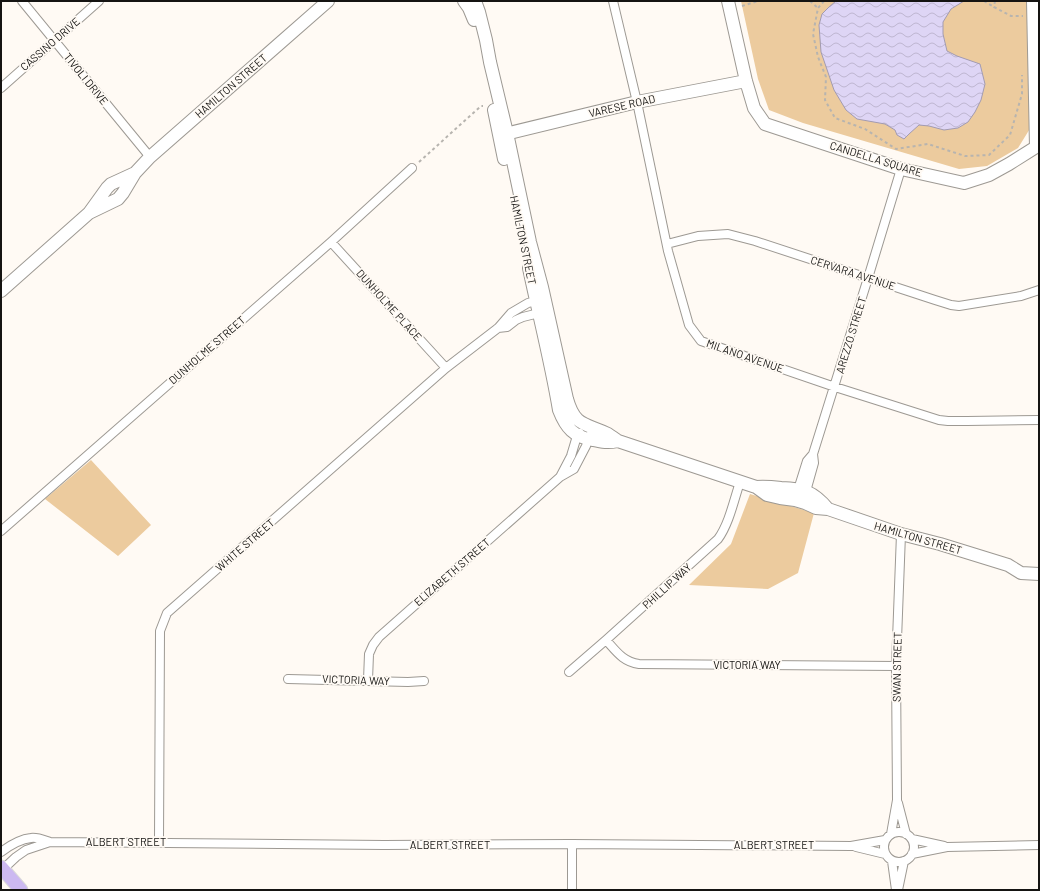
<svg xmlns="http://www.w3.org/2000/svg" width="1040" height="891" font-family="Barlow,sans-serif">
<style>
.green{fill:#eccb9e}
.water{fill:url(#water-waves);stroke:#a29bb1}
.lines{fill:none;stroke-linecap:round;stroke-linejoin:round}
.street-casing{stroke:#9d9993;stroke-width:10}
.secondary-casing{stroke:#9d9993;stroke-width:14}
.primary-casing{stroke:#dad9d9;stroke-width:15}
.path{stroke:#b7b4af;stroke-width:2;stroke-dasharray:3 3;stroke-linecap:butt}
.street{stroke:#fff;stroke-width:8}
.secondary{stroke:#fff;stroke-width:12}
.primary{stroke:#ccb9f1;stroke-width:13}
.labels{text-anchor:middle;stroke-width:3.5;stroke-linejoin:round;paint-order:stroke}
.street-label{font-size:11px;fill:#151412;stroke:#fffaf4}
</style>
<defs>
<pattern id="water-waves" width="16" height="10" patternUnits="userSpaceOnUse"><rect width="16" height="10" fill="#ded5f5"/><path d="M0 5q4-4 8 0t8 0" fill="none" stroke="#beb6d1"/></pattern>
</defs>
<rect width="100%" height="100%" fill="#fffaf4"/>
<path class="green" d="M 741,1 L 1030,1 L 1031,127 L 1018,148 L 987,166 L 959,169 L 803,123 L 769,110 L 758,79 Z
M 91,460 L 151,525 L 118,556 L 45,499 Z
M 750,494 L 814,513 L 798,573 L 768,589 L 689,585 L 731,544 Z"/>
<path class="water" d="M 836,1 L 964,1 L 951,9 L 943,22 L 943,34 L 947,51 L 957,56 L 980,64 L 985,84 L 981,100 L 975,112 L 968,122 L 958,128 L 944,130 L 929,126 L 919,125 L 909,134 L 904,139 L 897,135 L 895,130 L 885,124 L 857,119 L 846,110 L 834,90 L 821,52 L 819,25 L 822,14 L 829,7 Z"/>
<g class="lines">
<g class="street-casing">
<path id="street" d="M 22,1 L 150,157
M 613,1 L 637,102 L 668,251 L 689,325 L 701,341 L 835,387 L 939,420 L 948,421 L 967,421 L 1039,420
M 1,88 L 99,1
M 331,242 L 446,368
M 667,244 L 698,236 L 728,234 L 755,241 L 935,300 L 951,305 L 959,306 L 1021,296 L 1039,290
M 498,328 L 507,327 L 516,320 L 523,317 L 543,312
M 560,477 L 571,456 L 577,436 L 580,433
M 797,493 L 807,461 L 813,454 L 868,278 L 901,169
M 805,495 L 814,463 L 813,454
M 1,531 L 331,242 L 412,168
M 606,640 C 616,651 623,662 639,664 L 896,666
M 569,672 L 606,640 L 718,539 C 729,524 734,500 740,482
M 288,679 L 408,682 L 424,681
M 368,680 L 369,654 L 373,645 L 379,637 L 560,477 L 574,469 L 586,446 L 590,435
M 898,803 L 906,834
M884 847a15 15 0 1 1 30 0a15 15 0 1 1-30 0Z
M 891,834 L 897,800 L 896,666 L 901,534
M 912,839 L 944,846
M 159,842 L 160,631 L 167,613 L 446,368 L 498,328 L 511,313 L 528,303 L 540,300
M 856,847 L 885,854
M 1,852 C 9,846 21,839 31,838 C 37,837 44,840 50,842 L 384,845 L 572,844 L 851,846 L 885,840
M 912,854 L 947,847 L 1039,845
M 892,861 L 896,890
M 1,871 L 16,857 L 26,850 L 50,842
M 572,890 L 572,844
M 898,890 L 904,861"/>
</g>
<g class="secondary-casing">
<path id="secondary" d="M 464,1 L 469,8 L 474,20
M 475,1 L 479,12 L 486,40 L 490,62 L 507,133 L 530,242 L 542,287 L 567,399 C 575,427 585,423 608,434 C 611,436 615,439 618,441 L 756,487 L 767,495 L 780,498 L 795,500 L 805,503 L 816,508 L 828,509 L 901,534 L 940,544 L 1008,565 L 1021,573 L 1039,574
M 728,1 L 746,81 L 754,108 L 765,124 L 901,169 L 964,183 L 989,175 L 1009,164 L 1036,147 L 1033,1
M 494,110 L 504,159
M 501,135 L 637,102 L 746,81
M 89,213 L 118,199 L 123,193 L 135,173 L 150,157 L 328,1
M 529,268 C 539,316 551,362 559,410 C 566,428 574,437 593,440 C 602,442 608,443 618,441
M 1,291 L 89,213 L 107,188 L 111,184 L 135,173
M 756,487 C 765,486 773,487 781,488 C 804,489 813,491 828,509"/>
</g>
<g class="primary-casing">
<path id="primary" d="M 1,867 L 21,890"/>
</g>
<path class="path" d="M 810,1 L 818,8
M 824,1 L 818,8 L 813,34 L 818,57 L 826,77 L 825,100 L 835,118 L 865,129 L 896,149 L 928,144 L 965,156 L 989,155 L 1010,135 L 1022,94 L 1022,75
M 984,1 L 994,7
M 995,1 L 994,7 L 1011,16 L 1023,16
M 742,6 L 758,1
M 419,162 L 481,106 L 483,106"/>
<use href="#street" class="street"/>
<use href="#secondary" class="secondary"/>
<use href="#primary" class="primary"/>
</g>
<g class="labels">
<g class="street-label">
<text transform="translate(50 44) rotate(-41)" y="4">CASSINO DRIVE</text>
<text transform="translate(86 79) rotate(51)" y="4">TIVOLI DRIVE</text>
<text transform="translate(231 86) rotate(-41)" y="4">HAMILTON STREET</text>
<text transform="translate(622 106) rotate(-13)" y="4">VARESE ROAD</text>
<text transform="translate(876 159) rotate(17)" y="4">CANDELLA SQUARE</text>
<text transform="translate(523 240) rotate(78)" y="4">HAMILTON STREET</text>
<text transform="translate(853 273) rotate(18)" y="4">CERVARA AVENUE</text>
<text transform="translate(389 305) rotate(48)" y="4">DUNHOLME PLACE</text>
<text transform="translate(851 335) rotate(-73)" y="4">AREZZO STREET</text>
<text transform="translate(207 350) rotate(-41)" y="4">DUNHOLME STREET</text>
<text transform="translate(745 356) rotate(19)" y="4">MILANO AVENUE</text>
<text transform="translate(918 538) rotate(16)" y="4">HAMILTON STREET</text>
<text transform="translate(245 545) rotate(-41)" y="4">WHITE STREET</text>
<text transform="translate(452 572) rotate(-41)" y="4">ELIZABETH STREET</text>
<text transform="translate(667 586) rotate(-42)" y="4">PHILLIP WAY</text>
<text x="747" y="669">VICTORIA WAY</text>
<text transform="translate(897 667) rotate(-89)" y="4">SWAN STREET</text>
<text transform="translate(356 680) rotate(2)" y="4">VICTORIA WAY</text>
<text x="126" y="846">ALBERT STREET</text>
<text x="450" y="849">ALBERT STREET</text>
<text x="774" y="849">ALBERT STREET</text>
</g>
</g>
<rect width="1040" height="891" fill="none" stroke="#151412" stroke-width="4"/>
</svg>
